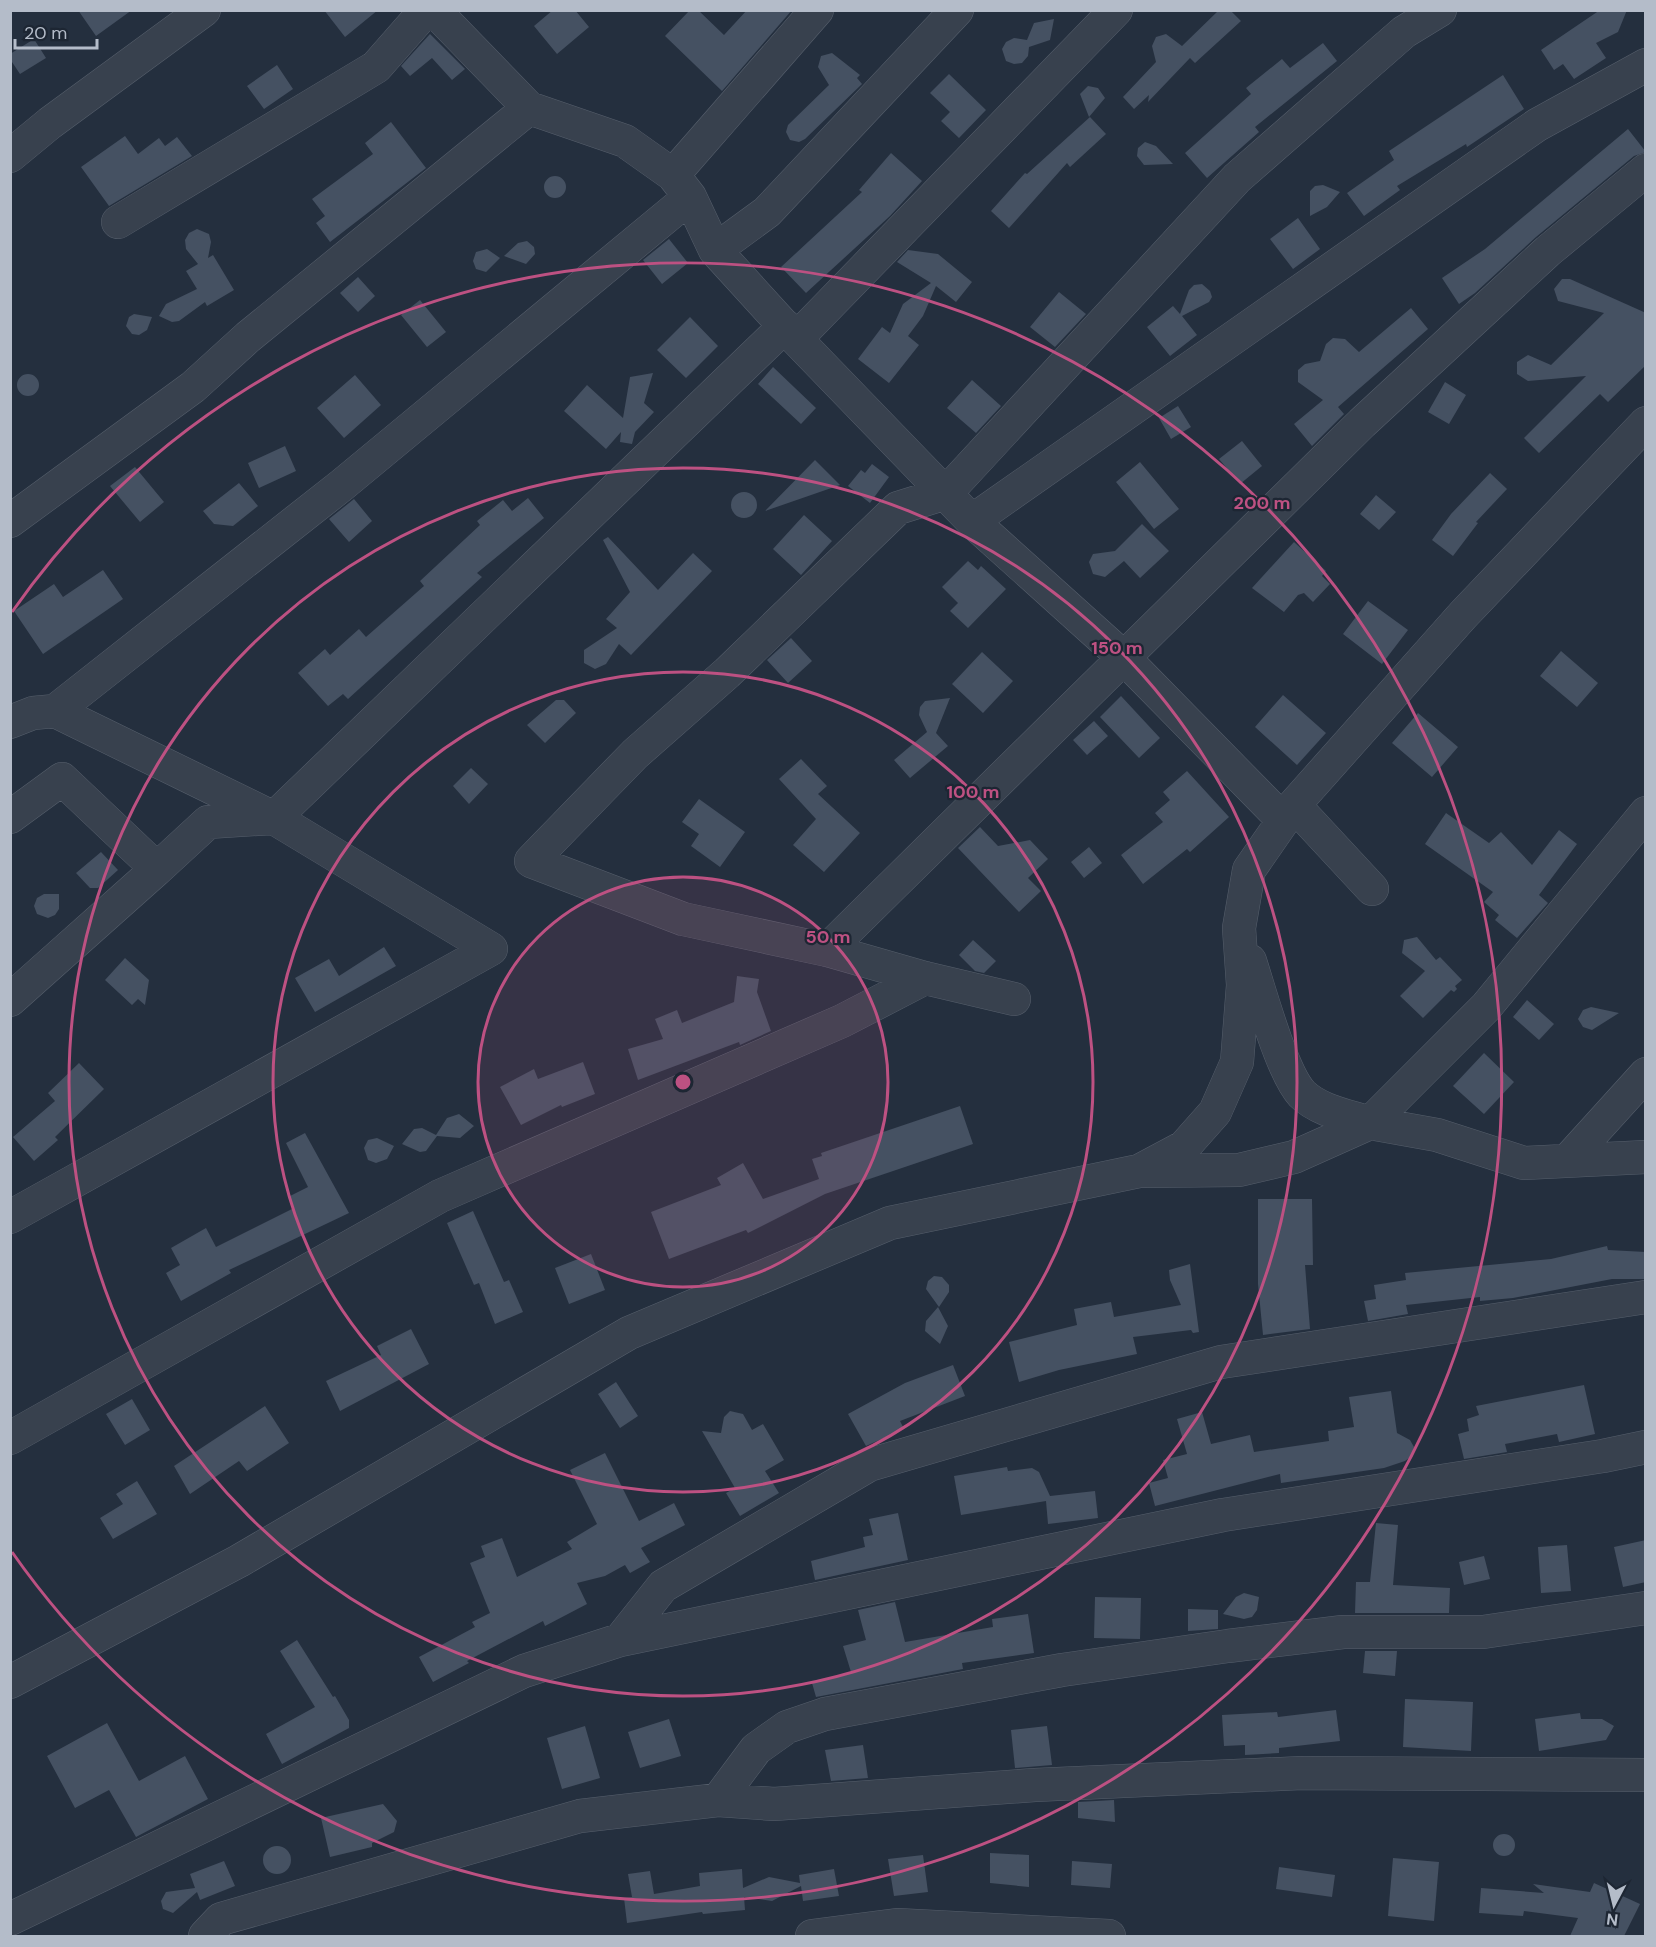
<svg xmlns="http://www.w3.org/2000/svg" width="1656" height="1947" font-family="'DM Sans',sans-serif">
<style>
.building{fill:#455162}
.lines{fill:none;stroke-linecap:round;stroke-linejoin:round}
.minor-casing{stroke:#565f6c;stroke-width:34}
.minor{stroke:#38414e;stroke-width:33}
.ring{fill:none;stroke:#bd5182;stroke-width:3}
.centre{fill:#bd5182;stroke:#1d2633;stroke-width:3}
.ring-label{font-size:18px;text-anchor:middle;font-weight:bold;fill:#bd5182;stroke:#1d2633;stroke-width:4.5;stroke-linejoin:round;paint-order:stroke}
</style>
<rect width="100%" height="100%" fill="#242f3e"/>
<path class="building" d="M 78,10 L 132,10 L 96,36 Z
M 324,10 L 378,10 L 345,37 Z
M 553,10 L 575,10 L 589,27 L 557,54 L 534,26 Z
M 690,10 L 698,10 L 724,35 L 747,10 L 792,10 L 722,91 L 665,36 Z
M 1219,10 L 1230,10 L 1241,21 L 1195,63 L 1190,58 L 1148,102 L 1149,95 L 1134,109 L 1123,97 L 1156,62 L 1152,46 L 1156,37 L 1166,34 L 1182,46 Z
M 1600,10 L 1627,10 L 1618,32 L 1596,43 L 1606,58 L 1574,79 L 1563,64 L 1554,70 L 1541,50 Z
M 1054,19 L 1050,40 L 1029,47 L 1028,56 L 1022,63 L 1014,64 L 1006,61 L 1002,49 L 1006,42 L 1014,38 L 1027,40 L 1034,23 Z
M 430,34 L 465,69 L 452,80 L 432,58 L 410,76 L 401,66 Z
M 34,39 L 46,58 L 20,74 L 10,59 L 10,54 Z
M 1323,43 L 1337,61 L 1255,127 L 1259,132 L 1207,178 L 1185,153 L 1251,94 L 1246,88 L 1282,59 L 1290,68 Z
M 832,53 L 860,75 L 857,78 L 862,84 L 805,139 L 799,142 L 790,140 L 786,132 L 788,125 L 829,85 L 818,67 L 821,56 Z
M 277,65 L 293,89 L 264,109 L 247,86 Z
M 949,74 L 986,110 L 959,138 L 941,121 L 950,112 L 930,93 Z
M 1503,75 L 1524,109 L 1467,147 L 1466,144 L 1397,186 L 1400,190 L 1364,216 L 1347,193 L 1394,160 L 1389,151 Z
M 1088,86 L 1098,88 L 1105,98 L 1089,117 L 1080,94 Z
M 1090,117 L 1106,134 L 1070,167 L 1067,163 L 1009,228 L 991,211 L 1025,173 L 1027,174 Z
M 391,122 L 426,168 L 330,242 L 316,223 L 325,216 L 312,199 L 373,154 L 365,143 Z
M 1628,129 L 1646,152 L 1634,156 L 1536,237 L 1475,293 L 1459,304 L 1442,278 L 1485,249 Z
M 125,136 L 138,154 L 159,138 L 165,146 L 177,137 L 192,156 L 109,206 L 81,167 Z
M 1145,142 L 1156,146 L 1173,164 L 1144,165 L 1137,156 L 1138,148 Z
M 891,153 L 922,181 L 890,216 L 806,293 L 781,267 L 862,192 L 859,190 Z
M544 187a11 11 0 1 1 22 0a11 11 0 1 1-22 0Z
M 1323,185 L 1340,192 L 1327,207 L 1310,216 L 1310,191 L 1315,186 Z
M 1298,218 L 1320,249 L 1293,269 L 1270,239 Z
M 197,229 L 209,234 L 211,242 L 208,258 L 213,255 L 234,290 L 207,306 L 205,302 L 179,321 L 172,322 L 159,316 L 166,304 L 197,289 L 186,271 L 198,264 L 186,249 L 185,240 L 189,233 Z
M 669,239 L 688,263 L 662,284 L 643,260 Z
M 527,241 L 534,247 L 535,254 L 526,264 L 504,256 L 518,243 Z
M 487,249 L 500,258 L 486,272 L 476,269 L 473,261 L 476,252 Z
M 908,250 L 938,254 L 972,282 L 956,302 L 936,286 L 923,316 L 908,336 L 919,345 L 889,383 L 858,359 L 882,327 L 890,333 L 903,304 L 931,283 L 897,262 Z
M 358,277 L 375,296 L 358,312 L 340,293 Z
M 1562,279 L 1570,279 L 1646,313 L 1646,365 L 1608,402 L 1600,394 L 1539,453 L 1524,438 L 1586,376 L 1528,381 L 1517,374 L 1517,362 L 1528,355 L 1551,365 L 1604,313 L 1558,301 L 1554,289 Z
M 1202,284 L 1210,291 L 1212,297 L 1209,302 L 1182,316 L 1197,335 L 1170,356 L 1147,327 L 1173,306 L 1180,314 L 1189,290 L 1194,285 Z
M 1059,292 L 1086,314 L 1055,347 L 1030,327 Z
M 420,300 L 446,332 L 427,347 L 401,315 Z
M 1411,308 L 1428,329 L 1338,407 L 1344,414 L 1312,446 L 1294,424 L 1323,400 L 1298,382 L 1298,370 L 1305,364 L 1320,361 L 1326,344 L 1333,338 L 1345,339 L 1359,352 Z
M 134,314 L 152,317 L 147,330 L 139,335 L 132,334 L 126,326 L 129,317 Z
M 690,317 L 718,346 L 686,378 L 657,350 Z
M 773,367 L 816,408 L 801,424 L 758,384 Z
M 653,373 L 644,403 L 654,412 L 635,432 L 632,444 L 620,442 L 621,432 L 606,449 L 564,411 L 587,385 L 623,418 L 630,377 Z
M17 385a11 11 0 1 1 22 0a11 11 0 1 1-22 0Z
M 355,375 L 381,405 L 344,438 L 317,408 Z
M 972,380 L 1001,406 L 976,433 L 947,408 Z
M 1445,382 L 1466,395 L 1449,424 L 1428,412 Z
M 1178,406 L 1191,427 L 1171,439 L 1159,418 Z
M 1242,441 L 1262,466 L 1240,484 L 1219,459 Z
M 285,446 L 296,471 L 259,488 L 248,463 Z
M 815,460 L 840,485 L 765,511 Z
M 1140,462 L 1179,509 L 1154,529 L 1116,482 Z
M 872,464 L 889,477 L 870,503 L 848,486 L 861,470 L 865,473 Z
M 135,467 L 164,502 L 140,522 L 110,486 Z
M 1490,473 L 1507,489 L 1476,522 L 1478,523 L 1453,556 L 1432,540 L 1451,514 Z
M 239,483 L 258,506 L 233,526 L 214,524 L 203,511 Z
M731 505a13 13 0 1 1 26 0a13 13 0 1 1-26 0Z
M 1376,495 L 1396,512 L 1379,530 L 1360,514 Z
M 528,498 L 544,518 L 477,573 L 482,577 L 348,699 L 343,694 L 328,706 L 298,673 L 325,649 L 330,655 L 359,629 L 366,637 L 424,586 L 420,581 L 480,525 L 477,521 L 503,500 L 512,511 Z
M 354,499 L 372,521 L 349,542 L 329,519 Z
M 804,515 L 832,541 L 801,575 L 773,549 Z
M 1142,524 L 1169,551 L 1140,578 L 1124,561 L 1105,577 L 1093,574 L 1089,562 L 1093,554 L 1115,551 Z
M 608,537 L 658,590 L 693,553 L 712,571 L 631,655 L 619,644 L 606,664 L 595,669 L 584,663 L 584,650 L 617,628 L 606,619 L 630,592 L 603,540 Z
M 1294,542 L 1326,571 L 1322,576 L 1330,584 L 1313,602 L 1304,593 L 1298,595 L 1284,612 L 1252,588 Z
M 968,561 L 978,570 L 981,566 L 1006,589 L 968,628 L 950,611 L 958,603 L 942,587 Z
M 103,570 L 123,599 L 43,654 L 14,611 L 54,584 L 63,597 Z
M 1368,601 L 1408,630 L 1382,664 L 1343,634 Z
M 791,638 L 812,661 L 788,683 L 767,660 Z
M 1561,651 L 1598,683 L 1577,707 L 1540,676 Z
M 982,652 L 1013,681 L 983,713 L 952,684 Z
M 1283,695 L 1326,733 L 1297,765 L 1255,727 Z
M 1121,696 L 1160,738 L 1139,758 L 1100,717 Z
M 950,698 L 936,733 L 948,746 L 910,778 L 894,760 L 927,732 L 919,715 L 920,707 L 925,701 Z
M 556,700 L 564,700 L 576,713 L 545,743 L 527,725 Z
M 1418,713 L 1458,747 L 1432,777 L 1392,743 Z
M 1094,721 L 1108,736 L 1087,755 L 1073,740 Z
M 801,759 L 827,786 L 818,794 L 860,833 L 824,872 L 793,845 L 816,819 L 779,779 Z
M 471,768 L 488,784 L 469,804 L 453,786 Z
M 1187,771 L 1229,817 L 1190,852 L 1187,849 L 1143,884 L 1121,855 L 1163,822 L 1155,813 L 1170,800 L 1163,792 Z
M 699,799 L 745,832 L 720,867 L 691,846 L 699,834 L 682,822 Z
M 1446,813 L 1489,843 L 1501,832 L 1532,865 L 1559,830 L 1577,844 L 1539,895 L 1548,903 L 1517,938 L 1495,920 L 1499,915 L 1484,902 L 1493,892 L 1425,844 Z
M 980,827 L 998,846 L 1030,840 L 1048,859 L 1028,878 L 1041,891 L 1019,912 L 958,848 Z
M 1089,847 L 1102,863 L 1084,878 L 1071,862 Z
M 101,852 L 118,870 L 98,888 L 90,888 L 76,873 Z
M 44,894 L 59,894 L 59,909 L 55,915 L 48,918 L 37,914 L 34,906 L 37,898 Z
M 1417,937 L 1436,960 L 1440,957 L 1462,980 L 1455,986 L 1457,989 L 1454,992 L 1451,990 L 1423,1018 L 1400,996 L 1425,971 L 1402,953 L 1404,940 Z
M 973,940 L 996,961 L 984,973 L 975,971 L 959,955 Z
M 384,947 L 396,966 L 315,1012 L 295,978 L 329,959 L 339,976 Z
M 125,958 L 149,980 L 145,1005 L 138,999 L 132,1005 L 105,980 Z
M 737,976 L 759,979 L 757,992 L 771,1031 L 740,1045 L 739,1042 L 638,1080 L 628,1049 L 663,1039 L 655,1019 L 677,1010 L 682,1023 L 734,1002 Z
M 1527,1000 L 1554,1024 L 1539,1040 L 1513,1017 Z
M 1591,1007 L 1619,1013 L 1592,1030 L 1583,1027 L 1578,1019 L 1583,1010 Z
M 1484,1053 L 1514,1082 L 1484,1114 L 1453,1086 Z
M 583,1062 L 595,1094 L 562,1107 L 561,1105 L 521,1125 L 500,1087 L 534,1069 L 538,1079 Z
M 79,1063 L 104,1089 L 55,1137 L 58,1140 L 34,1161 L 13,1137 L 55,1101 L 48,1093 Z
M 960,1106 L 973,1144 L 825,1194 L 748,1233 L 746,1230 L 669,1259 L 651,1212 L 721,1185 L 717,1178 L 743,1163 L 763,1199 L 819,1179 L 812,1159 L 822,1156 L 821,1153 Z
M 459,1114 L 474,1126 L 460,1138 L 437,1136 L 426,1151 L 420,1152 L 402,1144 L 414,1129 L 422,1128 L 436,1135 L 447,1118 Z
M 305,1133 L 349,1213 L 229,1270 L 231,1273 L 181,1301 L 166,1273 L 180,1265 L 171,1248 L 206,1228 L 216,1247 L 294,1208 L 288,1197 L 308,1187 L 286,1143 Z
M 377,1138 L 394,1146 L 387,1159 L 376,1163 L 368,1160 L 364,1148 L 368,1140 Z
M 1258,1199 L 1312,1199 L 1313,1265 L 1305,1265 L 1310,1329 L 1263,1335 L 1258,1284 Z
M 473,1211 L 504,1282 L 509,1280 L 523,1312 L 495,1324 L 479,1283 L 474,1285 L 447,1223 Z
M 1607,1246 L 1608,1250 L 1646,1252 L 1646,1279 L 1612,1279 L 1513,1298 L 1480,1301 L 1480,1297 L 1406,1305 L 1408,1314 L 1368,1321 L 1364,1301 L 1376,1299 L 1374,1285 L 1406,1280 L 1405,1273 L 1551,1259 Z
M 591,1254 L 605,1290 L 569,1304 L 555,1268 Z
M 1190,1264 L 1199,1332 L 1193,1333 L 1191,1330 L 1133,1337 L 1137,1354 L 1059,1370 L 1019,1382 L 1009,1342 L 1077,1325 L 1074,1309 L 1111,1302 L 1114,1317 L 1181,1305 L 1170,1280 L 1169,1270 Z
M 934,1276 L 942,1277 L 949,1285 L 949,1292 L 939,1307 L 926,1289 L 928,1281 Z
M 938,1307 L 948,1326 L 940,1344 L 925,1331 L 926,1321 Z
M 411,1329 L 429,1364 L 340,1411 L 326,1381 L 381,1355 L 377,1346 Z
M 953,1365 L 965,1396 L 900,1421 L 904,1429 L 866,1446 L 848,1414 L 905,1383 Z
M 616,1382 L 638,1416 L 620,1428 L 598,1394 Z
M 1584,1385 L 1595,1434 L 1559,1442 L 1557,1434 L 1505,1444 L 1507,1452 L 1464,1459 L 1458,1434 L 1469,1431 L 1467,1419 L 1479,1415 L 1476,1406 Z
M 1391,1391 L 1397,1433 L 1410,1440 L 1414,1447 L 1412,1456 L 1405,1461 L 1384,1468 L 1281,1483 L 1280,1474 L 1155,1506 L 1149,1483 L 1168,1478 L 1163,1460 L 1187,1454 L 1177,1419 L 1202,1412 L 1211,1444 L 1250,1435 L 1254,1452 L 1329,1441 L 1328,1431 L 1354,1427 L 1349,1397 Z
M 132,1399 L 150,1430 L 125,1445 L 106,1414 Z
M 265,1406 L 289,1443 L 247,1471 L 239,1461 L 190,1494 L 174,1466 Z
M 730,1411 L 743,1414 L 752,1430 L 763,1424 L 784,1460 L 765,1471 L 779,1493 L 740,1516 L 726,1493 L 735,1488 L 702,1431 L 721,1433 L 724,1417 Z
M 605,1453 L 639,1521 L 674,1503 L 685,1525 L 641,1548 L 650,1562 L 630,1573 L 625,1565 L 605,1576 L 577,1583 L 587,1604 L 545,1626 L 543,1621 L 467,1661 L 469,1663 L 433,1682 L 419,1657 L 475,1627 L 472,1622 L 490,1613 L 470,1563 L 485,1557 L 481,1546 L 502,1538 L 517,1577 L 572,1549 L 567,1542 L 597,1524 L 570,1470 Z
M 1007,1467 L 1008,1471 L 1032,1468 L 1039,1472 L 1050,1496 L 1095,1491 L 1098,1518 L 1048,1524 L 1046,1501 L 961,1515 L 954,1476 Z
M 137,1481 L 157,1514 L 113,1539 L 100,1518 L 123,1504 L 116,1494 Z
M 898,1513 L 908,1560 L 815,1580 L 811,1561 L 865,1547 L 863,1537 L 873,1535 L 869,1519 Z
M 1376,1523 L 1398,1525 L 1393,1585 L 1450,1588 L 1449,1613 L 1355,1613 L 1356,1582 L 1370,1582 Z
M 1646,1540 L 1646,1582 L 1623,1587 L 1614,1547 Z
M 1567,1545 L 1571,1591 L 1541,1593 L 1538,1547 Z
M 1484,1556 L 1490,1579 L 1464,1585 L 1459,1562 Z
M 1244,1593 L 1259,1597 L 1257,1610 L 1252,1617 L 1244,1619 L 1223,1614 L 1236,1597 Z
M 1095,1597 L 1141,1598 L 1140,1639 L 1094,1638 Z
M 895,1602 L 905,1642 L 993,1627 L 992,1619 L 1028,1614 L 1034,1653 L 962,1663 L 963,1669 L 816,1697 L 812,1683 L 851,1672 L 843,1646 L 866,1640 L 858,1610 Z
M 1188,1609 L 1218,1610 L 1218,1629 L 1188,1631 Z
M 297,1640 L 333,1697 L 335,1696 L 349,1720 L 349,1728 L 282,1764 L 266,1734 L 315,1707 L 280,1651 Z
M 1365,1651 L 1397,1651 L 1395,1676 L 1363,1673 Z
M 1405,1699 L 1473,1702 L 1471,1751 L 1403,1747 Z
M 1336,1710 L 1340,1741 L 1279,1748 L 1279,1753 L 1245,1755 L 1245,1745 L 1224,1746 L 1222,1715 L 1277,1712 L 1278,1717 Z
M 1580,1713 L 1581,1719 L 1602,1719 L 1614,1726 L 1606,1740 L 1539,1751 L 1535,1719 Z
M 669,1719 L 681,1756 L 640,1768 L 628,1732 Z
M 107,1723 L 139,1781 L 185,1756 L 208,1799 L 136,1837 L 109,1790 L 75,1808 L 47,1756 Z
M 585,1726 L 600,1778 L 562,1789 L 547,1738 Z
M 1047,1726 L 1052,1765 L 1015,1768 L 1011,1730 Z
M 863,1745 L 868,1778 L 831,1781 L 825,1750 Z
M 1114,1800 L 1115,1822 L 1078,1818 L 1078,1802 Z
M 383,1804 L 397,1821 L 394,1832 L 372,1843 L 372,1847 L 330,1857 L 321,1818 Z
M1493 1845a11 11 0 1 1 22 0a11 11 0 1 1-22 0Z
M263 1860a14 14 0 1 1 28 0a14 14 0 1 1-28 0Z
M 990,1853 L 1029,1855 L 1029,1887 L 990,1883 Z
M 923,1855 L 928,1892 L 894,1896 L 888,1859 Z
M 1393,1858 L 1439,1862 L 1434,1921 L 1388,1916 Z
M 224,1861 L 235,1886 L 200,1900 L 197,1892 L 173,1913 L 163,1909 L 161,1901 L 166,1892 L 195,1888 L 190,1874 Z
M 1072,1861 L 1112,1864 L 1110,1888 L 1071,1885 Z
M 1279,1867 L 1335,1875 L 1332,1897 L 1276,1889 Z
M 742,1869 L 743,1888 L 769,1877 L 800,1883 L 799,1875 L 834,1869 L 839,1896 L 803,1901 L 801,1886 L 772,1901 L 744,1897 L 745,1910 L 703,1914 L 702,1912 L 627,1923 L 624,1898 L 632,1897 L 628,1874 L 650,1871 L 654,1894 L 700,1886 L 699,1873 Z
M 1594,1883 L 1640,1904 L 1624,1936 L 1570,1936 L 1578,1918 L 1524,1911 L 1523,1916 L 1479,1913 L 1481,1888 L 1544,1893 L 1533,1884 L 1590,1892 Z"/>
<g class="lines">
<g class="minor-casing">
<path id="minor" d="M 434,10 L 529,108 L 625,141 L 673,175 L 690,197 L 715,250 L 796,339 L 972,521 L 1123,657 L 1283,820
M 10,156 L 50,123 L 204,10
M 673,175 L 817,10
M 118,222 L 376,67 L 426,10
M 715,250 L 767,212 L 957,10
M 796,339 L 1116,10
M 10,521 L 193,387 L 248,337 L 529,108
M 972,521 L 1537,125 L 1646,65
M 55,711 L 342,485 L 690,197
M 10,722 L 33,713 L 55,711 L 274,818 L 785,326
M 1294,805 L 1372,889
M 10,817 L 62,779 L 157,869 L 208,822 L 274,818 L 491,949 L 10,1217
M 827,950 L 1362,423 L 1548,251 L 1646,170
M 1250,961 C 1260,992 1282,1073 1302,1094 C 1319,1111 1349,1116 1370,1123 L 1486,1007 L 1646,813
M 1014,999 L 925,978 L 827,950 L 683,919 L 531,861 L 635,754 L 727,673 L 898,508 L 946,493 L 1237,178 L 1404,32 L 1440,10
M 10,1000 L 157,869
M 1568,1160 L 1646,1074
M 1143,1171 L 1239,1170 L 1294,1157 L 1370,1123 L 1437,1135 L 1524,1163 L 1646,1157
M 10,1438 L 440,1196 L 842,1021 L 925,978
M 620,1640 L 663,1586 L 869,1465 L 1221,1362 L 1646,1297
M 10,1682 L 239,1561 L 629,1333 L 890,1223 L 1139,1171 L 1184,1147 L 1215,1112 L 1237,1062 L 1243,985 L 1239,928 L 1249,870 L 1294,805 L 1463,615 L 1646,423
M 718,1800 L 756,1749 L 787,1727 L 825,1714 L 1062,1670 L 1228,1646 L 1343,1632 L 1483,1632 L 1646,1608
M 10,1919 L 524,1671 L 620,1640 L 1223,1515 L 1603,1456 L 1646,1447
M 205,1936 L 221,1919 L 580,1816 L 718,1800 L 774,1804 L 1035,1785 L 1302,1773 L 1646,1775
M 812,1936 L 897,1925 L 1109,1936"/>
</g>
<use href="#minor" class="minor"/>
</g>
<circle cx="683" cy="1082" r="205" fill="#bd5182" fill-opacity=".12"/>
<g class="ring">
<circle cx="683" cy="1082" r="205"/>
<circle cx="683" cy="1082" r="410"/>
<circle cx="683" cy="1082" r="614"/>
<path d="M12 612A819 819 0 1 1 12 1552"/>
</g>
<circle cx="683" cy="1082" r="9" class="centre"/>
<g class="ring-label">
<text x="1262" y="509">200 m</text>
<text x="1117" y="654">150 m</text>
<text x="973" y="798">100 m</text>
<text x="828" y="943">50 m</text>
</g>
<rect width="1656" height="1947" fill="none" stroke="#b4bcc9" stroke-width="24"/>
<g transform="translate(1614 1905) rotate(187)" stroke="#1d2633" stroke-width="4.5" paint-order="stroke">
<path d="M0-4.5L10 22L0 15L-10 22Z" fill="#b4bcc9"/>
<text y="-9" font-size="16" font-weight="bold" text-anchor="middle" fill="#b4bcc9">N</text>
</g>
<path d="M15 39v9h82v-9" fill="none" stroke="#b4bcc9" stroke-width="3"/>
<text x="24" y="39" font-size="18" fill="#b4bcc9" stroke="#1d2633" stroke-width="4.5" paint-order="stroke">20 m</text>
</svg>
